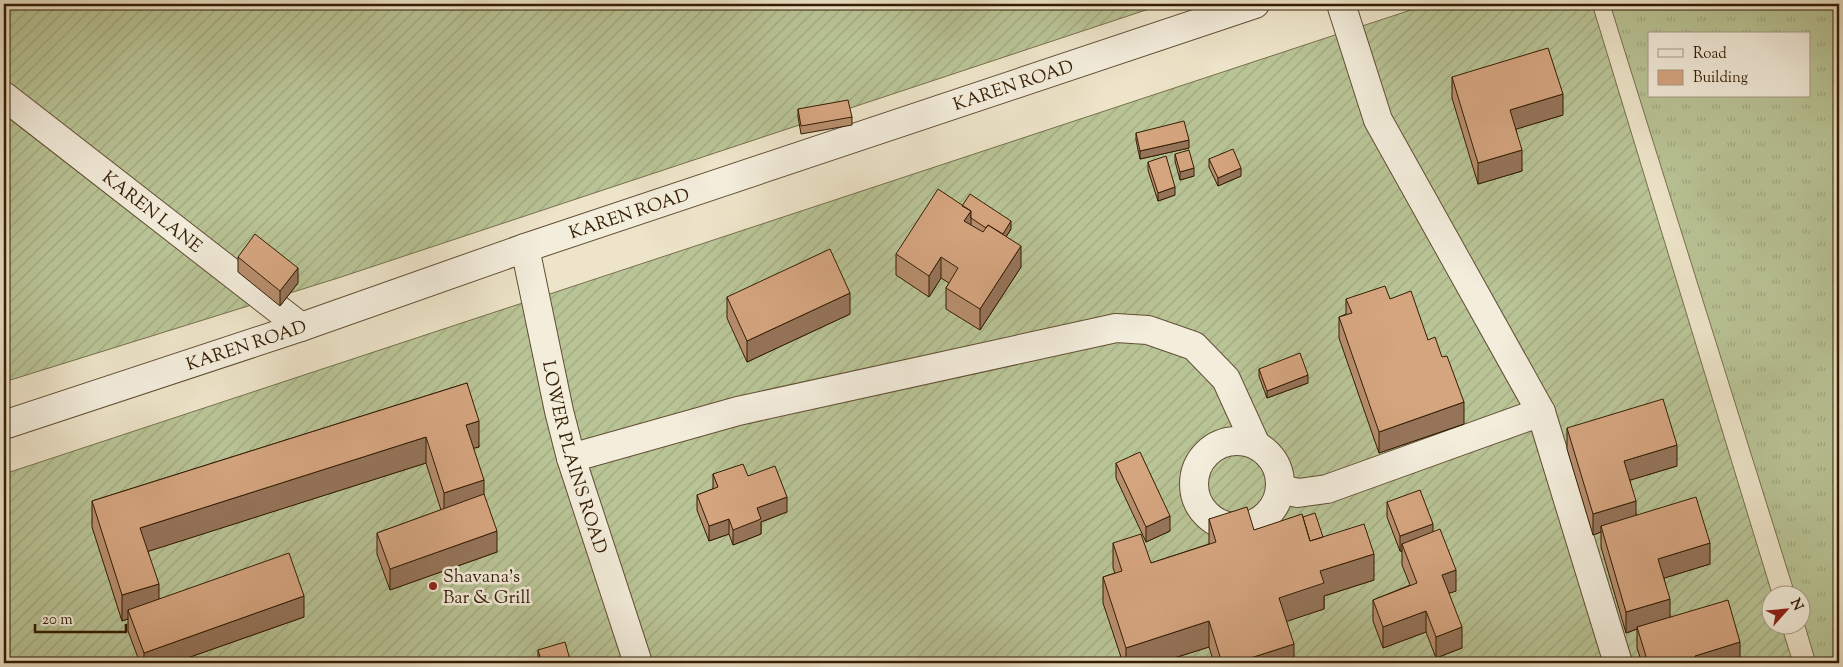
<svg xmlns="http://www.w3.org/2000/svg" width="1843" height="667" font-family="'Sorts Mill Goudy',serif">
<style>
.grass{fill:url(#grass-tufts);stroke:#76704c;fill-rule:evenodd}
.garden{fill:url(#garden-furrows);stroke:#76704c}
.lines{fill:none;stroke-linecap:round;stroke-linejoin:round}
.minor-casing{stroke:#624f34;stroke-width:30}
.minor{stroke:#f3eddc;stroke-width:28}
.wall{fill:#b78e6e;stroke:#341d02}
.shaded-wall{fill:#95745a;stroke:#341d02}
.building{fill:#d5a580;stroke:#341d02}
.poi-dot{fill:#8f2418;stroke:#f3eddc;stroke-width:2}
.labels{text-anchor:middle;stroke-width:5;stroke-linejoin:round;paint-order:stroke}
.street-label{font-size:18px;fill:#341d02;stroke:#f3eddc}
.poi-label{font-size:18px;fill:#341d02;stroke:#f3eddc;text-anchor:start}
</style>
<defs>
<pattern id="grass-tufts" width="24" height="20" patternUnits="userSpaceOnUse" patternTransform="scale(1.25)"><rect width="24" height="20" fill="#b9c496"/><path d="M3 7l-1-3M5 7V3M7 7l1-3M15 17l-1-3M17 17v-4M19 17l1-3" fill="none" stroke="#a0a880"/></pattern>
<pattern id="garden-furrows" width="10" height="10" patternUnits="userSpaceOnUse" patternTransform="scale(1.25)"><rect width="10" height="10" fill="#b9c496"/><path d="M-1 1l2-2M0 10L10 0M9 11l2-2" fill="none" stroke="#a0a880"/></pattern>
</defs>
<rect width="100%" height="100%" fill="#ede4c9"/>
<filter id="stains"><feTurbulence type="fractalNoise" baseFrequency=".004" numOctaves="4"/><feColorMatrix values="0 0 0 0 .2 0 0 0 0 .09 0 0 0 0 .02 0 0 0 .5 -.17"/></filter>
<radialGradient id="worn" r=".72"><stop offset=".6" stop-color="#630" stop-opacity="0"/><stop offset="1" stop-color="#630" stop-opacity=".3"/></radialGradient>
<path class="grass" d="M 1610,4 L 1839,4 L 1839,663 L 1816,663 L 1801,612 L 1800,594 L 1795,594 ZM 1649,34 L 1809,34 L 1809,96 L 1649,96 Z"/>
<path class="garden" d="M 4,4 L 1164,4 L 338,278 L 4,382 Z
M 1429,4 L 1592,4 L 1772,594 L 1770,594 L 1770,624 L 1781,625 L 1793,663 L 4,663 L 4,474 Z"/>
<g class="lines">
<g class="minor-casing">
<g id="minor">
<path d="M 1341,4 L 1378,120 L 1541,412 L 1618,663"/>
<path id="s1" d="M 4,96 L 301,327"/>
<path id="s2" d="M 525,248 L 559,411 L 571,458 L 638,663"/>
<path id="s3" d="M 4,425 L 301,327 L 525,248 L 1255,4"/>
<circle cx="1237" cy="484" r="43"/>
<path d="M 571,458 L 738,411 L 1116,328 L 1148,330 L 1194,346 L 1226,379 L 1256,445"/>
<path d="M 1280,489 L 1298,493 L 1327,489 L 1541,412"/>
</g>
</g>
<use href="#minor" class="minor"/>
</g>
<path class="wall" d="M 1452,77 L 1563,115 L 1516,129 L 1522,171 L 1478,184 L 1452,98 Z
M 798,109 L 852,117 L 852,125 L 801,134 L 798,117 Z
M 1136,133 L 1189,148 L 1140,159 L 1136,140 Z
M 1175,154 L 1194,176 L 1180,180 L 1175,161 Z
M 1209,159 L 1241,176 L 1218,186 L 1209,167 Z
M 1148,162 L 1175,195 L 1158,201 L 1148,170 Z
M 962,206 L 1011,229 L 1006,237 L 1021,267 L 980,330 L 946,309 L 946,288 L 949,283 L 941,278 L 929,297 L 896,275 L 896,254 Z
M 238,257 L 298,283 L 280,306 L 238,272 Z
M 727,297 L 850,314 L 747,362 L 727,318 Z
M 1346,299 L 1390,299 L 1428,340 L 1464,424 L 1379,453 L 1339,338 L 1339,317 L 1346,314 Z
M 1259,369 L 1308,383 L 1267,398 L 1259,376 Z
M 467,383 L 479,447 L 473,448 L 497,552 L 390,590 L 377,554 L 377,533 L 441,510 L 426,463 L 148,551 L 159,599 L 304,617 L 173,663 L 140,663 L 128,631 L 128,619 L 122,621 L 92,527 L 92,501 Z
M 1567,428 L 1677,466 L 1630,480 L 1636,515 L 1710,564 L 1664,578 L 1670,617 L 1740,663 L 1642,663 L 1637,648 L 1637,629 L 1626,633 L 1601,547 L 1601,532 L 1593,535 L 1567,449 Z
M 1116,463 L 1170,531 L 1146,542 L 1116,478 Z
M 713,474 L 748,476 L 787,512 L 761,522 L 761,534 L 733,545 L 729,534 L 709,541 L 697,510 L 697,495 L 713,489 Z
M 1387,502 L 1433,532 L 1456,591 L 1449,593 L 1462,648 L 1436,658 L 1426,632 L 1383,648 L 1373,621 L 1373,600 L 1410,585 L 1402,565 L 1402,551 L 1400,551 L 1387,517 Z
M 1303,517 L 1323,537 L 1374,580 L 1324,596 L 1324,609 L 1286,621 L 1294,663 L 1214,663 L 1209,647 L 1158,663 L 1123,663 L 1103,603 L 1103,577 L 1115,573 L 1113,568 L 1113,543 L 1151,563 L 1209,544 L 1209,519 L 1254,530 Z
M 538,650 L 571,663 L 538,663 Z"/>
<path class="shaded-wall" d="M 1563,94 L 1563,115 L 1510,131 L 1510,110 Z
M 1189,140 L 1189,148 L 1140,159 L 1140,151 Z
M 1522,150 L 1522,171 L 1478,184 L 1478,163 Z
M 1194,168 L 1194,176 L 1180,180 L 1180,172 Z
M 1241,168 L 1241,176 L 1218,186 L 1218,178 Z
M 1175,187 L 1175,195 L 1158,201 L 1158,193 Z
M 971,211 L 971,232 L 964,221 Z
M 1011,221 L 1011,229 L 1000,246 L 1000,238 Z
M 1021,246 L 1021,267 L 980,330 L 980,309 Z
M 941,257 L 941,278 L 929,297 L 929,276 Z
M 298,268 L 298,283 L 280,306 L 280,291 Z
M 850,293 L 850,314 L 747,362 L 747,341 Z
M 1308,375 L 1308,383 L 1267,398 L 1267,391 Z
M 1464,402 L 1464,424 L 1379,453 L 1379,432 Z
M 479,421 L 479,447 L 466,450 L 466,425 Z
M 426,437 L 426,463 L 140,554 L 140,528 Z
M 1677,445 L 1677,466 L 1624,482 L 1624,461 Z
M 484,480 L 484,506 L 444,519 L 444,493 Z
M 787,497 L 787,512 L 761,522 L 761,534 L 733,545 L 733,530 L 757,508 Z
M 1636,501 L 1636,522 L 1601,526 L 1601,532 L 1593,535 L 1593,514 Z
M 1170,516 L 1170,531 L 1146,542 L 1146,527 Z
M 729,519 L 729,534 L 709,541 L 709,526 Z
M 1433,524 L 1433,539 L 1402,544 L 1402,551 L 1400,551 L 1400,536 Z
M 497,531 L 497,552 L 390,590 L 390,569 Z
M 1710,543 L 1710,564 L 1658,580 L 1658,559 Z
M 1374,554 L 1374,580 L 1324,596 L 1324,609 L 1279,624 L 1279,598 L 1320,571 Z
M 1456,570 L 1456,591 L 1442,596 L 1442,575 Z
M 159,584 L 159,610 L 128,610 L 128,619 L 122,621 L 122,595 Z
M 304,596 L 304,617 L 173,663 L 144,663 L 144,653 Z
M 1670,599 L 1670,620 L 1637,627 L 1637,629 L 1626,633 L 1626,612 Z
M 1426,611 L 1426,632 L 1383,648 L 1383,627 Z
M 1209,621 L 1209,647 L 1158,663 L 1126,663 L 1126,648 Z
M 1462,627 L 1462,648 L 1436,658 L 1436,637 Z
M 1740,642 L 1740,663 L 1695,663 L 1695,656 Z
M 1294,644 L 1294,663 L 1235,663 Z"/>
<path class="building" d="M 1548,48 L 1563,94 L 1510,110 L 1522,150 L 1478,163 L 1452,77 Z
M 848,100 L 852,117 L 801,126 L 798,109 Z
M 1184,121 L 1189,140 L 1140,151 L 1136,133 Z
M 1233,149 L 1241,168 L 1218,178 L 1209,159 Z
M 1189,150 L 1194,168 L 1180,172 L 1175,154 Z
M 1166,156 L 1175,187 L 1158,193 L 1148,162 Z
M 938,189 L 971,211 L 964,221 L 983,232 L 988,225 L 1021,246 L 980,309 L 946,288 L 958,268 L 941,257 L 929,276 L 896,254 Z
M 970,194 L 1011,221 L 1003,234 L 988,225 L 986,228 L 971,218 L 971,211 L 962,206 Z
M 255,234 L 298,268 L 280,291 L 238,257 Z
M 830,249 L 850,293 L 747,341 L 727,297 Z
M 1385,286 L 1390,299 L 1411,291 L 1428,340 L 1435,337 L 1442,357 L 1447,356 L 1464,402 L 1379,432 L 1339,317 L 1352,313 L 1346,299 Z
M 1300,353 L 1308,375 L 1267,391 L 1259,369 Z
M 467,383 L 479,421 L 466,425 L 484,480 L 444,493 L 426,437 L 140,528 L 159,584 L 122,595 L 92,501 Z
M 1663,399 L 1677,445 L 1624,461 L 1636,501 L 1593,514 L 1567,428 Z
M 1140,452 L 1170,516 L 1146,527 L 1116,463 Z
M 743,464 L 748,476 L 775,466 L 787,497 L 757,508 L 761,519 L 733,530 L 729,519 L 709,526 L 697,495 L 718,487 L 713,474 Z
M 1420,490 L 1433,524 L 1400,536 L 1387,502 Z
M 484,494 L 497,531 L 390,569 L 377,533 Z
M 1696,497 L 1710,543 L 1658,559 L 1670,599 L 1626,612 L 1601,526 Z
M 1247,507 L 1254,530 L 1302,514 L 1310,541 L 1364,524 L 1374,554 L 1320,571 L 1324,583 L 1279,598 L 1294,644 L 1235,663 L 1222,663 L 1209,621 L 1126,648 L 1103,577 L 1122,571 L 1113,543 L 1141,534 L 1151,563 L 1216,542 L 1209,519 Z
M 1315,513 L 1323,537 L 1310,541 L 1303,517 Z
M 1440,529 L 1456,570 L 1442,575 L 1462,627 L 1436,637 L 1426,611 L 1383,627 L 1373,600 L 1417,583 L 1402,544 Z
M 289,553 L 304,596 L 144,653 L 128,610 Z
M 1728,600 L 1740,642 L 1695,656 L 1697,663 L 1648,663 L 1637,627 Z
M 565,642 L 571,663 L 542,663 L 538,650 Z"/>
<circle class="poi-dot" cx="433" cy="586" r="5"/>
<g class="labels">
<g class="street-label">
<text dy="6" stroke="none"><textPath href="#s3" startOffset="1065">KAREN ROAD</textPath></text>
<text dy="6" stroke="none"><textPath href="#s1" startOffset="188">KAREN LANE</textPath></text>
<text dy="6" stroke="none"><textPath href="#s3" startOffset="660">KAREN ROAD</textPath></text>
<text dy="6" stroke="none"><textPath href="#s3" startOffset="255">KAREN ROAD</textPath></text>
<text dy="6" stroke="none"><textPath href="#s2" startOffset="215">LOWER PLAINS ROAD</textPath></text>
</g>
<g class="poi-label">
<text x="443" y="582">Shavana's<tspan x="443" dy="21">Bar &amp; Grill</tspan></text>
</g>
</g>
<rect width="1843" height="667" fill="none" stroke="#ede4c9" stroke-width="20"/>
<rect x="5" y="5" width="1833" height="657" fill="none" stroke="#341d02" stroke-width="2.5"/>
<rect x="10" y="10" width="1823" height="647" fill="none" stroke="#341d02"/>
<rect x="1648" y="32" width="162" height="65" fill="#f3eddc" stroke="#a79a85"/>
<rect x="1658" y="49" width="25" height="8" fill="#f3eddc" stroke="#a79a85"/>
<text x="1693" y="58" font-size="15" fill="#341d02">Road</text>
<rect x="1658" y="70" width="25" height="15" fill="#d5a580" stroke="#a79a85"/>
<text x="1693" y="82" font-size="15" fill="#341d02">Building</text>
<g transform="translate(1786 610) rotate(63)"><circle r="24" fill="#f3eddc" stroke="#a79a85"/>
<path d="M0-4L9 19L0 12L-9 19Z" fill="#8f2418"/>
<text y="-8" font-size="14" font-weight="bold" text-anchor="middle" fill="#341d02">N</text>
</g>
<path d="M35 624v8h91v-8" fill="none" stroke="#341d02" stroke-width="2.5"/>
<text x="42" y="624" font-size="15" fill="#341d02" stroke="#f3eddc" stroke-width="4" paint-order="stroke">20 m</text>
<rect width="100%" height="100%" filter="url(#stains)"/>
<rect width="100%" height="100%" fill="url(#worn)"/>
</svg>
